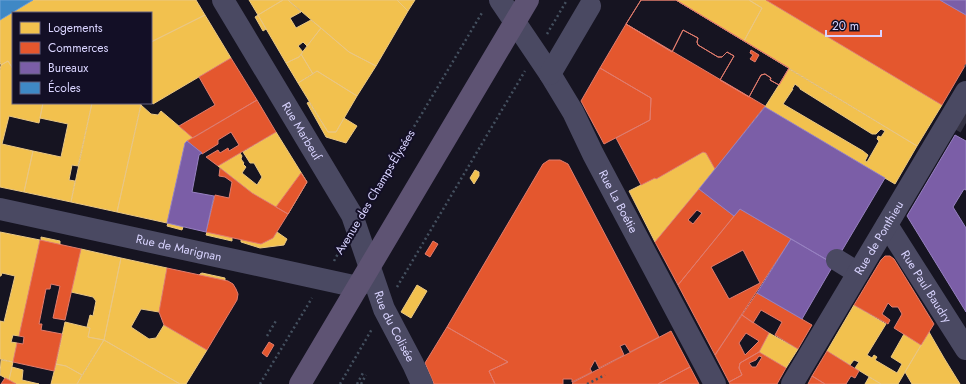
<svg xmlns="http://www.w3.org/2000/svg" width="966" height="384" font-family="Jost,sans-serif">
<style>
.homes{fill:#f2c14e;stroke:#eac783;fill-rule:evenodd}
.shops{fill:#e4572e;stroke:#e17c6d;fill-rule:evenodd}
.offices{fill:#7b5ea7;stroke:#9781c1}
.schools{fill:#3f88c5;stroke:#6d9fd6}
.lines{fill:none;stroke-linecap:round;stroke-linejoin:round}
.minor-tunnel{stroke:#333142;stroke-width:22;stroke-dasharray:22 11;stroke-linecap:butt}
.path{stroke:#44505f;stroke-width:2.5;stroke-dasharray:2 3;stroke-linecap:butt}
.minor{stroke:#4a4962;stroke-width:22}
.major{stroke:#5e5373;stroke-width:22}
.labels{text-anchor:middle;stroke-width:4;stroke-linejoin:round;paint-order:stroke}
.street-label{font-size:12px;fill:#d9d4ff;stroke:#130f26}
</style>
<rect width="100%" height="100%" fill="#161421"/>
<path class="homes" d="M 33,0 L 196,0 L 205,15 L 151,42 L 151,13 L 13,13 L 13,69 L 8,61 L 1,65 L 0,62 L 0,20 Z
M 249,0 L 283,0 L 258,15 Z
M 283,0 L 288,0 L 301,12 L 290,18 L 296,28 L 311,20 L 321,28 L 307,46 L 303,42 L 298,46 L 303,52 L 299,57 L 286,63 L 258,15 Z
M 288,0 L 397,0 L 408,11 L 376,66 L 349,52 Z
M 397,0 L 415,0 L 408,11 Z
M 676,0 L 749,0 L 762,8 L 744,41 Z
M 749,0 L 766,0 L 942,105 L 917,146 L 744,41 L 762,8 Z
M 205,15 L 231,58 L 153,104 L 151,102 L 151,42 Z
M 258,15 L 266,29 L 263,31 L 255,17 Z
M 321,28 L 349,52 L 376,66 L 357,96 L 317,71 L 313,74 L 301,54 Z
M 301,54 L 313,74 L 298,83 L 286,63 L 299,57 Z
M 8,61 L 13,69 L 13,103 L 43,103 L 39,123 L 9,116 L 2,144 L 33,151 L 24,192 L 0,187 L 0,70 L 1,65 Z
M 789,69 L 917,146 L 895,184 L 765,107 ZM 795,84 L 800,88 L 800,89 L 872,134 L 876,134 L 881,129 L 885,131 L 881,137 L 878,136 L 877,139 L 879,141 L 867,162 L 865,161 L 868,155 L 863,151 L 783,104 L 793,89 L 792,89 Z
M 317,71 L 357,96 L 336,132 L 328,132 L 298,83 Z
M 309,102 L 328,132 L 336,132 L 344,118 L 357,126 L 346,143 L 326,137 L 307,103 Z
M 43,103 L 92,103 L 78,166 L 72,165 L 69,180 L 75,181 L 71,202 L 24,192 L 33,151 L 61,157 L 68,124 L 40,118 Z
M 92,103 L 141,104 L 117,212 L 71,202 Z
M 141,105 L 151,114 L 158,115 L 161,111 L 193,138 L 185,143 L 167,223 L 117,212 Z
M 276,132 L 307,182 L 288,214 L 252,193 L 218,166 L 240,153 L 242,156 L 241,159 L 244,163 L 243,164 L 246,167 L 242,173 L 257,185 L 262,177 L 254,163 L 250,163 L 243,152 Z
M 703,152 L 706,153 L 715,169 L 655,242 L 629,191 L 655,178 L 656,179 Z
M 475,170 L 479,172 L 479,176 L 474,184 L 470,178 Z
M 168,223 L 183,227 L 182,230 L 167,226 Z
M 0,232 L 40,240 L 19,336 L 13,335 L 11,342 L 17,343 L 13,362 L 0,359 L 0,321 L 4,322 L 15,276 L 2,273 L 1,276 L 0,276 Z
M 207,232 L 232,237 L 232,241 L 206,235 Z
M 277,232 L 287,239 L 284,245 L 260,248 L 241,242 L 241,239 L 261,244 L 273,238 Z
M 41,237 L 60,241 L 60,245 L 41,240 Z
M 81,249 L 121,258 L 104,340 L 88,337 L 90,328 L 87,327 L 90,315 L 93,316 L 96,301 L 93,297 L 71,292 Z
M 121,258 L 167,268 L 159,312 L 141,309 L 131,327 L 149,339 L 156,338 L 164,325 L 207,350 L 186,384 L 180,384 L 104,340 Z
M 202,273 L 225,278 L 225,281 L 199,275 L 200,274 Z
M 417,285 L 427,291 L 411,318 L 401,312 Z
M 854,305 L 886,324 L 867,355 L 872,358 L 874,355 L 877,357 L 875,360 L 897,373 L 902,364 L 891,357 L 904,334 L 921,345 L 898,384 L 881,384 L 855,368 L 859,362 L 854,360 L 850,365 L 827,351 Z
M 65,322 L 90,328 L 88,337 L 104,340 L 82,375 L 66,366 L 56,364 Z
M 929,332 L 944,358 L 960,384 L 912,384 L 905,372 Z
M 769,333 L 798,349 L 786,368 L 759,352 Z
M 104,340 L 180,384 L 77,384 Z
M 1,360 L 13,362 L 9,380 L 0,375 Z
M 56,364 L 66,366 L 82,375 L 77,384 L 51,384 Z
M 12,367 L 23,370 L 22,380 L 39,384 L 16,384 L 9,380 Z
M 869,377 L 881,384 L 865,384 Z"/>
<path class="shops" d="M 641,0 L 676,0 L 789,68 L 779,85 L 770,80 L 771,78 L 765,74 L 761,75 L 749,97 L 720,80 L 734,56 L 727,52 L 722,57 L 718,57 L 698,45 L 697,42 L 698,38 L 683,30 L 672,52 L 626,24 ZM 751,50 L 759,55 L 755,62 L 750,59 L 753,55 L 750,53 Z
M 641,0 L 676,0 L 789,68 L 779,85 L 770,80 L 771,78 L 765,74 L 761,75 L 749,97 L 720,80 L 734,56 L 727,52 L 722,57 L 718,57 L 698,45 L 697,42 L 698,38 L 683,30 L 672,52 L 626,24 Z
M 766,0 L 940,0 L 966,15 L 966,64 L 942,105 Z
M 626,24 L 765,106 L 715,169 L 706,153 L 703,152 L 656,179 L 655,178 L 641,185 L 616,138 L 650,120 L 651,98 L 600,68 Z
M 231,58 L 257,100 L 193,138 L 179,126 L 215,105 L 199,77 Z
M 600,68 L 651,98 L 650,120 L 604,144 L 581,101 Z
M 257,100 L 276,132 L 240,153 L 218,166 L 206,157 L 218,150 L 220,153 L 228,148 L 229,151 L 239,145 L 231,132 L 218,140 L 218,144 L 202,154 L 187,141 Z
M 549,160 L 560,160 L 568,164 L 659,337 L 630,352 L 625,344 L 620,346 L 624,355 L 599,368 L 595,360 L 590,369 L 592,372 L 572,382 L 572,379 L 563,379 L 563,384 L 495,384 L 489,371 L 508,362 L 447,327 L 543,164 Z
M 220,168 L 252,193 L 288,214 L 273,238 L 261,244 L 206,232 L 215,195 L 229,198 L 232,182 L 225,177 L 219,176 Z
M 301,173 L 307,182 L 288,214 L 276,207 Z
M 699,189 L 734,216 L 678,285 L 655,242 ZM 697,210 L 702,213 L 693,224 L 688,220 Z
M 740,209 L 791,239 L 715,355 L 678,285 ZM 743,250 L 760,283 L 729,299 L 711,267 Z
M 40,240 L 81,249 L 65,320 L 53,318 L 60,286 L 51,284 L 50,289 L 46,289 L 39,324 L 42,324 L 41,330 L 62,334 L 54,371 L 13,362 L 17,343 L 23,344 L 24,337 L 19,336 Z
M 433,241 L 438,244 L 430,257 L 425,254 Z
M 885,256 L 890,256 L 894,259 L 934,324 L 921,345 L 894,328 L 902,314 L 898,307 L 892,307 L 888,303 L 882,314 L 890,320 L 888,324 L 854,305 L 881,260 Z
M 167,268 L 228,281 L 233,284 L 236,289 L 238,294 L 237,300 L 207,350 L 164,325 L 159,312 Z
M 757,293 L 812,325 L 798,349 L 775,335 L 782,322 L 761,310 L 753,323 L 742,315 Z
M 742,315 L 769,333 L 759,352 L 740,363 L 739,368 L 742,375 L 729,382 L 715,355 ZM 746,333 L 759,341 L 745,355 L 739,343 Z
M 447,327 L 508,362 L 489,371 L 495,384 L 434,384 L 425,363 Z
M 671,331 L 690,367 L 658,384 L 573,384 L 572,383 Z
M 269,342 L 274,345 L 267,357 L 262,353 Z
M 827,351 L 859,371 L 855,378 L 851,376 L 846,384 L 825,384 L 812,376 Z
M 759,352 L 786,368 L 777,384 L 730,384 L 729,382 L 742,375 L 739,368 L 740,363 ZM 759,356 L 762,357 L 756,367 L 752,367 L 749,363 L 756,360 Z
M 690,367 L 699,384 L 658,384 Z
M 812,376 L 825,384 L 808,384 Z
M 5,378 L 9,380 L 16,384 L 1,384 Z"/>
<path class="offices" d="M 940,0 L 966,0 L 966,15 L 945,3 Z
M 765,107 L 885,178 L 834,264 L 740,209 L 734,216 L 699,189 Z
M 955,135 L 966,141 L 966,190 L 964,189 L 953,207 L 966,228 L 966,312 L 907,216 Z
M 187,141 L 202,153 L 199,155 L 192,192 L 214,196 L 206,232 L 167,223 L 185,143 Z
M 791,239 L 834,264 L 802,319 L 757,293 Z"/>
<path class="schools" d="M 0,0 L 33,0 L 0,20 Z"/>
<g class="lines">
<path class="minor-tunnel" d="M 952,115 L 966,123"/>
<path class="path" d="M 547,34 L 567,0
M 965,65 L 966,66
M 368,204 L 483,11
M 334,261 L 341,248
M 397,287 L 525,71
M 267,336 L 277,319
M 260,384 L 312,298
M 340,384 L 372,329
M 357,384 L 363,373
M 361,384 L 366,375
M 587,384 L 605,375"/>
<g class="minor">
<path id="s1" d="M 223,0 L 352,215 L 384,309 L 413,364 L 422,384"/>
<path id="s2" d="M 500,0 L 550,74 L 573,112 L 593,154 L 715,384"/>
<path d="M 550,74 L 590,6"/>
<path id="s3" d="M 0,209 L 358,287"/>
<path id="s4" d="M 887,225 L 966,349"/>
<path d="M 837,260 L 858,273"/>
<path id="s5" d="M 792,384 L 966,92"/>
</g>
<path class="major" d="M 300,384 L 528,0"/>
</g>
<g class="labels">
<g class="street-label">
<text dy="4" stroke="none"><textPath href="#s1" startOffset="153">Rue Marbeuf</textPath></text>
<text transform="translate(375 192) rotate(-59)" y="4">Avenue des Champs-Élysées</text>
<text dy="4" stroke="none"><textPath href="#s2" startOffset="234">Rue La Boétie</textPath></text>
<text dy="4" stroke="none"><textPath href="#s5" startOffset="170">Rue de Ponthieu</textPath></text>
<text dy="4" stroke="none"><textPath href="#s3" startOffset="183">Rue de Marignan</textPath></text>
<text dy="4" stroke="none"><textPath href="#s4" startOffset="73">Rue Paul Baudry</textPath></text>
<text dy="4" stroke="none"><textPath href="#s1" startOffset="370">Rue du Colisée</textPath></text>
</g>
</g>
<rect x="12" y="12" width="140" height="92" fill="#130f26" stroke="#625e7d"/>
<rect x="20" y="22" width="20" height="12" fill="#f2c14e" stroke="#625e7d"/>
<text x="48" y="32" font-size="12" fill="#d9d4ff">Logements</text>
<rect x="20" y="42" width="20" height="12" fill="#e4572e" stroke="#625e7d"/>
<text x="48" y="52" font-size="12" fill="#d9d4ff">Commerces</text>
<rect x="20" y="62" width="20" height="12" fill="#7b5ea7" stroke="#625e7d"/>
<text x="48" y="72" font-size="12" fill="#d9d4ff">Bureaux</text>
<rect x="20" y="82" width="20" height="12" fill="#3f88c5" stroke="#625e7d"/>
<text x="48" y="92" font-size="12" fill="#d9d4ff">Écoles</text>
<path d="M826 30v6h55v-6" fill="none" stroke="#d9d4ff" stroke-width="2"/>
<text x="832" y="30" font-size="12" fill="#d9d4ff" stroke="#130f26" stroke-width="3" paint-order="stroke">20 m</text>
</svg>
